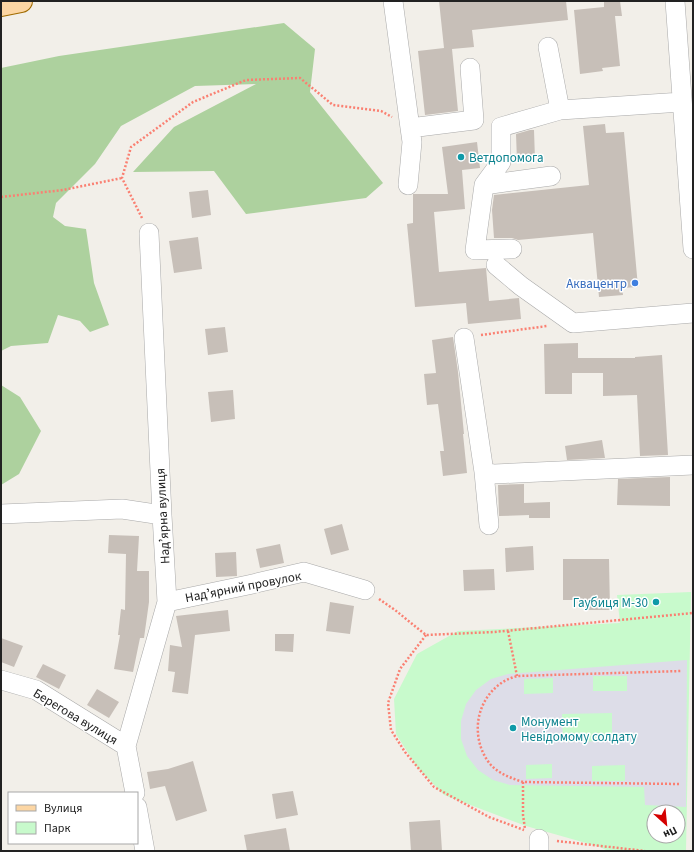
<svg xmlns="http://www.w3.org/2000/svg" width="694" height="852" font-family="'Source Sans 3',sans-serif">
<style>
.forest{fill:#add19e}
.park{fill:#c8facc;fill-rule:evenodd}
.plaza{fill:#dddde8;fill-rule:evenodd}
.building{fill:#c7bfb8}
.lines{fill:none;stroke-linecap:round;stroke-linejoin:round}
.minor-casing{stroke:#a9a9a9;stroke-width:20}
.major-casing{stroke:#a06b00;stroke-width:24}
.path{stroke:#fa8072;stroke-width:2.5;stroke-dasharray:2 2;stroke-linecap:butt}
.minor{stroke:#fff;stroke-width:19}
.major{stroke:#fcd6a4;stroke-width:22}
.culture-dot{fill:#0f9aa8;stroke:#fff;stroke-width:1.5}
.shop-dot{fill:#3f7fe0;stroke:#fff;stroke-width:1.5}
.labels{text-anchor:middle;stroke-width:3;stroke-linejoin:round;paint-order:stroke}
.culture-label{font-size:13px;fill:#0d838f;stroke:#fff;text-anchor:start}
.shop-label{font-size:13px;fill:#366cbe;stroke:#fff;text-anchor:end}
.street-label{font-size:13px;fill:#222;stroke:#fff}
</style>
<rect width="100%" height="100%" fill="#f2efe9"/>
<path class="forest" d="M 284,23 L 315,49 L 310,92 L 383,183 L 366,198 L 246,214 L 214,171 L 133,172 L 174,127 L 256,84 L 195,86 L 121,126 L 95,164 L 56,203 L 53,217 L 65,226 L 86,229 L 94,283 L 109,325 L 90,332 L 80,321 L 58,315 L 48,343 L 11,346 L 1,351 L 1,68 L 59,56 Z
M 1,385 L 20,397 L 41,431 L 19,474 L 1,485 Z"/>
<path class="park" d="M 691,592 L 686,851 L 608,851 L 600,847 L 526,826 L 444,795 L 417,767 L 396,734 L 394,699 L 417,654 L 458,631 L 620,623 L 617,595 ZM 654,812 L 678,812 L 678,836 L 654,836 Z"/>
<path class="plaza" d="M 687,660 L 686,807 L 645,805 L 644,787 L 510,785 L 493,780 L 478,770 L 467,756 L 461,739 L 461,721 L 466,704 L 476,690 L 491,679 L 508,674 ZM 593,676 L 627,676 L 627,691 L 593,691 ZM 553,678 L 553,693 L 524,694 L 524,679 ZM 612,713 L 612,741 L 563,742 L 562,714 ZM 552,764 L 552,778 L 526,779 L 526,765 ZM 625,765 L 625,781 L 592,781 L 592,766 Z"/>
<path class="building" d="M 439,1 L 566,1 L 568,20 L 472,30 L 474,47 L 452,49 L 458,111 L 425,115 L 418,51 L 444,48 Z
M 604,1 L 620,1 L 622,16 L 615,16 L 620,66 L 602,68 L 603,71 L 580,74 L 574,10 L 604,7 Z
M 605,124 L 606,133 L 624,132 L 638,287 L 622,288 L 623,295 L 599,297 L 593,233 L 518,240 L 512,238 L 494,238 L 492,210 L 494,195 L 589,185 L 583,126 Z
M 530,130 L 534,130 L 535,160 L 517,161 L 516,134 Z
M 477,142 L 480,168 L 462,170 L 465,209 L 434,212 L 439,272 L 486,268 L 489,301 L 519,298 L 521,319 L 468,324 L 466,303 L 415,307 L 407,224 L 413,223 L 413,194 L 448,194 L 442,147 Z
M 208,190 L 211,215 L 192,218 L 189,192 Z
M 198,237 L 202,269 L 174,273 L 169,241 Z
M 225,327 L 228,352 L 208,355 L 205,329 Z
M 453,337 L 458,372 L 464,434 L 463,434 L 467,473 L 443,476 L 440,451 L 444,451 L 438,404 L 427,405 L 424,374 L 436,373 L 432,340 Z
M 578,343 L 578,358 L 635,358 L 635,357 L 662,355 L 668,455 L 640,456 L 637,395 L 603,396 L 603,373 L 572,373 L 572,394 L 545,394 L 544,344 Z
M 233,390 L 235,419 L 211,422 L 208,392 Z
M 602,440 L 605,458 L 567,460 L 565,446 Z
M 670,477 L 670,506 L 617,505 L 618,479 Z
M 524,484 L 524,503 L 550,502 L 550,518 L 529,518 L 529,515 L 499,516 L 498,485 Z
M 342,524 L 349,550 L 331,555 L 324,529 Z
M 109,535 L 139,536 L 137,571 L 149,571 L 149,602 L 144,638 L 140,638 L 133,672 L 114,669 L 120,635 L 118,635 L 121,609 L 125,610 L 126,554 L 108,553 Z
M 280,544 L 284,563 L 260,568 L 256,549 Z
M 533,546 L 534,570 L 506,572 L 505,548 Z
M 236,552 L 237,576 L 216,577 L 215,553 Z
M 563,559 L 609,559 L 610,610 L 584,610 L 585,600 L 563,600 Z
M 494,569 L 495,590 L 464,591 L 463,570 Z
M 330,602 L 354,606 L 350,634 L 326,631 Z
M 228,610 L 230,631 L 195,635 L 188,694 L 172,692 L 175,672 L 168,671 L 170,645 L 182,647 L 176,616 Z
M 275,634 L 294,634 L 293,652 L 275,651 Z
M 1,638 L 23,646 L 14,667 L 1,662 Z
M 43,664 L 66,675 L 59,689 L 36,677 Z
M 97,689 L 119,702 L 109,718 L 87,705 Z
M 193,761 L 207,811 L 176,821 L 165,786 L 150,789 L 147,772 L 168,769 Z
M 293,791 L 298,815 L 276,819 L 272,794 Z
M 440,820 L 442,851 L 411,851 L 409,822 Z
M 286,828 L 290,851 L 247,851 L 244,835 Z"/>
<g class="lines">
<g class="minor-casing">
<path id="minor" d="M 393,1 L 410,128 L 474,120 L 470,68
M 675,1 L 693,249
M 548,47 L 560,110 L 682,102
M 408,185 L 412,142 L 410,128
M 484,185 L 551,176
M 512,249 L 475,250 L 484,185 L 501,162 L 501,127 L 560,110
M 496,265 L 521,286 L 573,323 L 693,313
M 464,338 L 484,472 L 494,474 L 693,465
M 484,472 L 489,525
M 1,514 L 122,509 L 162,515
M 167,602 L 248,585 L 304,572 L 365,590
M 1,680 L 36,690 L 126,746
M 135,793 L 126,746 L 167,602 L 162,515 L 149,233
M 137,807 L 145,851
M 539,851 L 539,839"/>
</g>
<g class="major-casing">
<path id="major" d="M 1,5 L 21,1"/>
</g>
<path class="path" d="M 1,197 L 63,190 L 122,178
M 142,218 L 122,178 L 131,147 L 193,102 L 246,80 L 300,78 L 333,105 L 381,111 L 392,117
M 481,335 L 547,326
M 379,599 L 395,610 L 426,635 L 494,632 L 693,613
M 508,631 L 517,676
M 426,635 L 400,669 L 388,703 L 391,730 L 405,752 L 434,787 L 489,817 L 524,830
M 523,782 L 523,815 L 525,829
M 679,784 L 523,782 C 511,778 499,774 490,764 C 471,740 474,703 500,684 C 505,680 511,678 517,676 L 682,671
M 557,841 L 645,851"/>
<use href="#minor" class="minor"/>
<use href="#major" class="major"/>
</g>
<g class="culture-dot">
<circle cx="461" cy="157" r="4"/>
<circle cx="656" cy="602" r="4"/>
<circle cx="513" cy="728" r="4"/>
</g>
<circle class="shop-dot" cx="635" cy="283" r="4"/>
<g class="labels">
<g class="culture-label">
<text x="469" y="162">Ветдопомога</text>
<text x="648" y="607" text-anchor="end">Гаубиця М-30</text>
<text x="521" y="726">Монумент<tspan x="521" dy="15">Невідомому солдату</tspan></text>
</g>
<g class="shop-label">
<text x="627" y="288">Аквацентр</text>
</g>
<g class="street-label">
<text transform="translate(162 516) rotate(-93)" y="5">Надʼярна вулиця</text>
<text transform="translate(243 586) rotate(-11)" y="5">Надʼярний провулок</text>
<text transform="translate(76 716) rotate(31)" y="5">Берегова вулиця</text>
</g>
</g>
<rect width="694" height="852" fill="none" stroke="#222222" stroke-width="4"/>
<rect x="8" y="792" width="130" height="52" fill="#ffffff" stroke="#a7a7a7"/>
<rect x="16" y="805" width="20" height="6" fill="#fcd6a4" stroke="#a7a7a7"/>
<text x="44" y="812" font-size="12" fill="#222222">Вулиця</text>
<rect x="16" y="822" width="20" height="12" fill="#c8facc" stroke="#a7a7a7"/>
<text x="44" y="832" font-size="12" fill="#222222">Парк</text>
<g transform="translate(666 824) rotate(153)"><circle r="19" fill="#ffffff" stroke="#a7a7a7"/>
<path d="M0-3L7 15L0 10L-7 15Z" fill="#d40000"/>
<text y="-6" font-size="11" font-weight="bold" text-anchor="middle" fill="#222222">Пн</text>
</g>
</svg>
